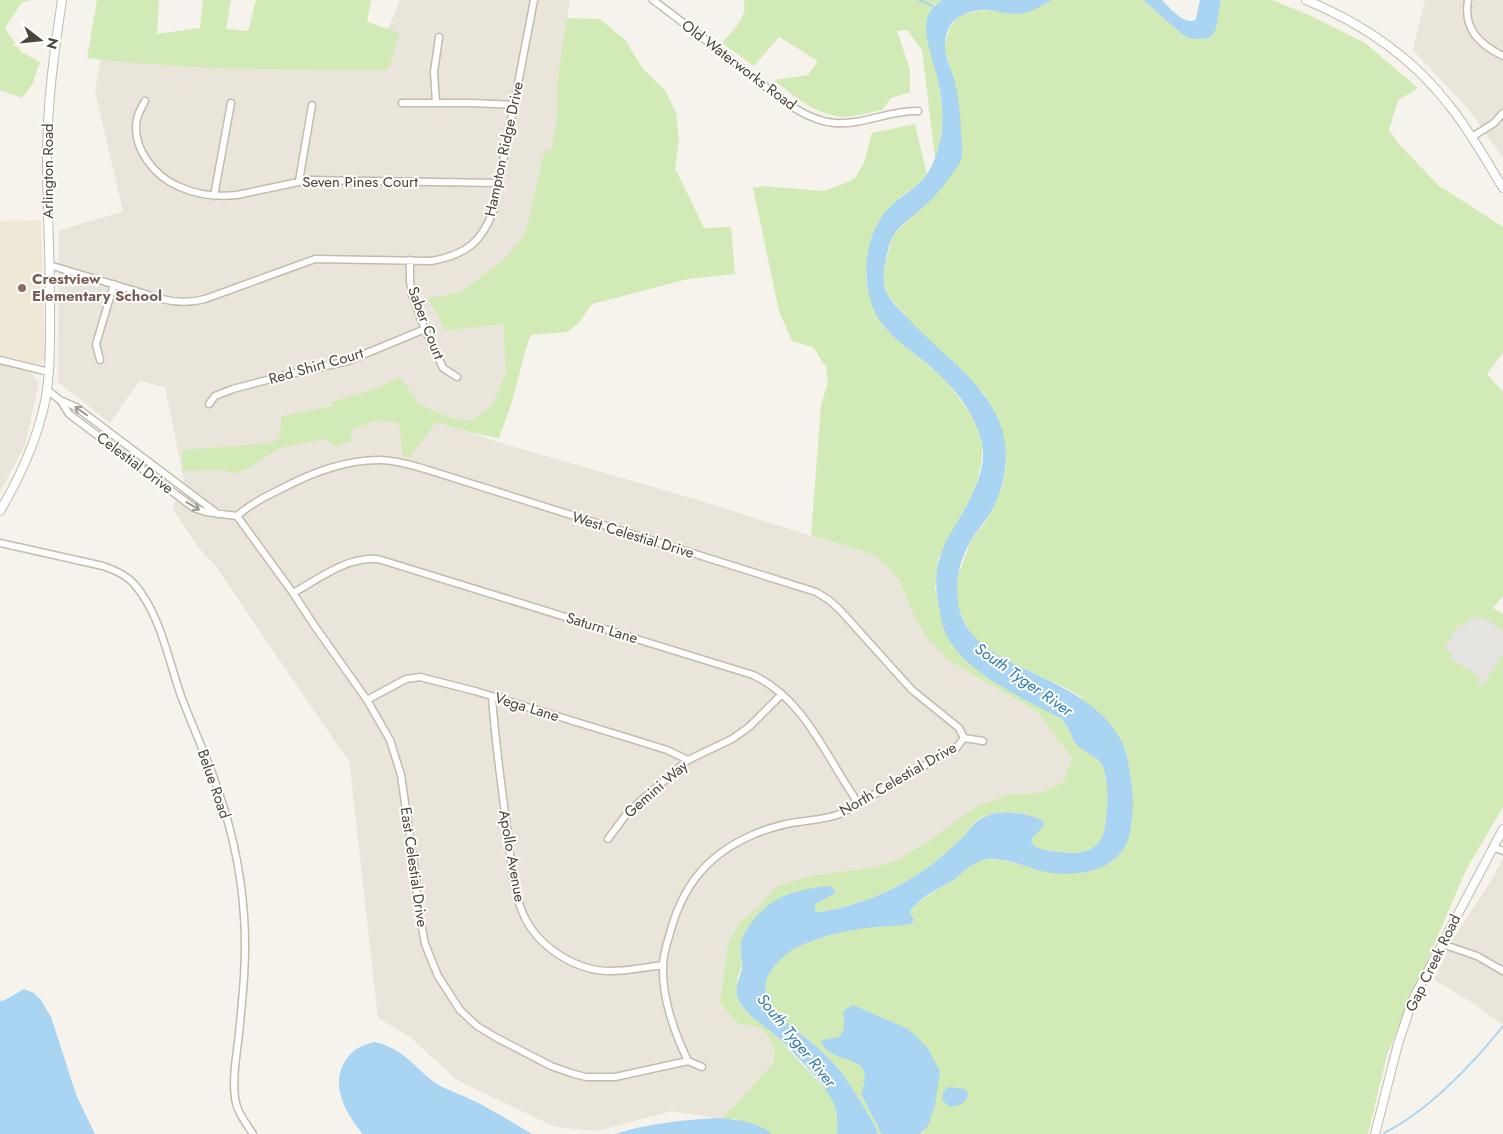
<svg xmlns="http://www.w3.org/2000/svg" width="1503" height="1134" font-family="Jost,sans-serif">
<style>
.residential{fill:#eae5da}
.education{fill:#efe8d6}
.green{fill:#d2eab5}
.parking{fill:#e5e3e0}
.water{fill:#a9d4f2}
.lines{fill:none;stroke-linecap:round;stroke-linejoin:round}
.stream{stroke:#a9d4f2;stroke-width:2}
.minor-casing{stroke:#c2bbae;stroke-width:9}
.tertiary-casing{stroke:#c2bbae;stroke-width:10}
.minor{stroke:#fff;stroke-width:6}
.tertiary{stroke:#fff;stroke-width:8}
.oneway{stroke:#9c9892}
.education-dot{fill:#8d6e63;stroke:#fff;stroke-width:2}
.labels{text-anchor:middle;stroke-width:4;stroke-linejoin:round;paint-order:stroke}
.street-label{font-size:15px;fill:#4b4439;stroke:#fff}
.education-label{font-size:15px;font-weight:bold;fill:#785e54;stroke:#fff;text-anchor:start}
.water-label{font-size:16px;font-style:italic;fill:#2e7ab2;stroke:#fff}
</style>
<rect width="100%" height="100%" fill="#f6f3ec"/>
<path class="residential" d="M 400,0 L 570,0 L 557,81 L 557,119 L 551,149 L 544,153 L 525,234 L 504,259 L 460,293 L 446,331 L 503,324 L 506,372 L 492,405 L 471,421 L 424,417 L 501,443 L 688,497 L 873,555 L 889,566 L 899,580 L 912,611 L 948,660 L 1038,712 L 1072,758 L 1063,782 L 1043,792 L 1008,795 L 895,861 L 877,867 L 854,870 L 775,888 L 760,905 L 739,923 L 728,944 L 720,1003 L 737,1023 L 762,1028 L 774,1046 L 774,1062 L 722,1119 L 672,1111 L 598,1131 L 555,1127 L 457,1080 L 410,1037 L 378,1018 L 349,760 L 340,749 L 217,568 L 198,547 L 172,508 L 184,481 L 165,387 L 139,381 L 110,423 L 58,382 L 59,230 L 123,212 L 95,91 L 102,54 L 378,54 Z
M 1425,0 L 1503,0 L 1503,158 L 1470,111 L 1413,50 Z
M 0,364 L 31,372 L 39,383 L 25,445 L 0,492 Z
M 1503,857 L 1503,1025 L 1470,1001 L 1434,980 L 1453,939 L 1492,879 Z"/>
<path class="education" d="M 41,220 L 45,358 L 42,364 L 32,364 L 0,355 L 0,221 Z"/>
<path class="green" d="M 0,0 L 32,0 L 22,2 L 5,28 L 21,52 L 40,62 L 32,85 L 22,98 L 0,90 Z
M 97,0 L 159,0 L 157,34 L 200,28 L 203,0 L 231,0 L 226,29 L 248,31 L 256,0 L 371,0 L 367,22 L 400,33 L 388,70 C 287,70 186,70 87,58 Z
M 743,0 L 942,0 L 933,6 L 928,41 L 937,74 L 943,113 L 940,142 L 935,158 L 922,50 L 907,30 L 897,31 L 910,70 L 910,92 L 891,98 L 882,110 C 870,112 856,117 844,117 C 816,115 795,97 774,80 L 808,75 L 818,61 L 779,37 L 754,66 L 722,43 C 731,32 750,16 743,0 Z
M 1052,0 L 1143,0 L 1183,35 L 1216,29 L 1221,0 L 1272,0 L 1309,15 L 1365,43 L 1418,88 L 1398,100 L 1389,130 L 1398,143 L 1438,185 L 1503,227 L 1503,352 L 1487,374 L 1503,392 L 1503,596 L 1493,608 L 1503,614 L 1503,807 L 1466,870 L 1387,1055 L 1368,1134 L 878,1134 C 875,1124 869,1116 864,1107 C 851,1086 839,1066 820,1050 C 803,1034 776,1019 767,996 C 759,978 781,955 796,948 C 815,939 845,930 866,927 C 883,925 897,928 914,920 L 910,912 L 917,903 L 952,880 L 976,862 L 988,859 L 1004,860 L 1047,872 L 1101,867 L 1112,861 L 1121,853 L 1127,842 L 1132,825 L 1132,781 L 1081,697 L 1066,688 L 998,656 L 984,646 L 973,636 L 964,621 L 958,607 L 956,591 L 958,576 L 971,540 L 984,524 L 994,506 L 1003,484 L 1006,465 L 1001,426 L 985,395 L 922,334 L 890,298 L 885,288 L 883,274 L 892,237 L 906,222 L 922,208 L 941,189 L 954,81 L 944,47 L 951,25 L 958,17 L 972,12 L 986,10 L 1013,14 L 1044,5 Z
M 567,18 L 600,19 L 625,40 L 643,69 L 665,90 L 676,113 L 679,141 L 675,168 L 704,228 L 731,227 L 735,274 L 688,279 L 592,304 L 578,324 L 567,332 L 531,335 L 526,348 L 512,402 L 499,438 L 477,434 L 436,422 L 410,457 L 403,456 L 399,423 L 378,420 L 350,430 L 352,441 L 335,447 L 326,439 L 279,448 L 249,468 L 234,474 L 225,470 L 183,471 L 182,450 L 264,444 L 279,440 L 282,416 L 333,406 L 331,402 L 370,391 L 400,377 L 419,404 L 453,419 L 471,421 L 492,405 L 506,372 L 503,324 L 446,331 L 428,298 L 460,293 L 504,259 L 525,234 L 544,152 L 551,149 L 557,119 L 557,81 Z
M 915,124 L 927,175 L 917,185 L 899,198 L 869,247 L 866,279 L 882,325 L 894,337 L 945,379 L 969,412 L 976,425 L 983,446 L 981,464 L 975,490 L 938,559 L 935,589 L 949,640 L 960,654 L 987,677 L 1062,719 C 1070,727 1071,739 1078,746 C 1084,752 1094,755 1100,762 C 1111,775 1108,822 1102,837 C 1101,840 1097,844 1095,846 C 1082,856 1065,853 1050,851 C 1042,849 1034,849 1031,841 C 1035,832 1040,831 1043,821 C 1025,811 1002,809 983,817 C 974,821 970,829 964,836 C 950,849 935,863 920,873 C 893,892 852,907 819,912 L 815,911 L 815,904 L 834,894 L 835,891 L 766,907 L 748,928 L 740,947 L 742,964 L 737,981 L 741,1005 L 775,1035 L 828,1092 L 835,1105 L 837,1120 L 837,1134 L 772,1134 L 736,1119 L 722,1119 L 774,1062 L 774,1046 L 762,1028 L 737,1023 L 720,1003 L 728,944 L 739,923 L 760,905 L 775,887 L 810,876 L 877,867 L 895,861 L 929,841 L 977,806 L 1008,795 L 1043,792 L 1063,782 L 1072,758 L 1038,712 L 948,660 L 926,636 L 912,611 L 899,580 L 888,566 L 873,555 L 811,535 L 821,405 L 828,382 L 826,367 L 813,347 L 792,341 L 779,311 L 753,188 L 762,186 L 824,191 L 846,183 L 855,178 L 864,163 L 872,133 Z"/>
<path class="parking" d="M 1471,617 L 1484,618 L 1503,631 L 1503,654 L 1482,687 L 1476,684 L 1480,677 L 1451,659 L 1453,654 L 1444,648 L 1460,623 L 1465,626 Z"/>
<path class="water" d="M 942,0 L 1052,0 C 1042,6 1027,14 1015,14 C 1006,14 997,11 988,10 C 976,9 959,14 951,24 C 947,31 944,42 945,50 C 947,61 952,72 955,82 C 959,100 961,118 961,136 C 962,142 963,150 962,156 C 961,163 956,169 952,174 C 943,187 933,199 921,209 C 911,218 898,226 892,238 C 888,245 887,256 885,264 C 883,273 883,282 886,291 C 890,301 899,309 907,317 C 940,355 998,389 1005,443 C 1008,465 1003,488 993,508 C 986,521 977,530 970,542 C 957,565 952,595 963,620 C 975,644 996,655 1019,666 C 1057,685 1100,701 1121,740 C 1126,750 1128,762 1130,773 C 1134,791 1134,822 1128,840 C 1116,872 1076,877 1046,872 C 1027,868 1007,857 987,859 C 973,861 964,872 953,880 C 938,890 920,896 910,912 L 914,920 L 911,924 C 890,927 868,926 847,931 C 832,934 810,941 796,948 C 782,955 759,978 767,996 C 776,1019 803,1034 820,1050 C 839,1066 851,1086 864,1107 C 869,1116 875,1124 878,1134 L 837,1134 C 837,1124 838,1113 834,1104 C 826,1084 791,1050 775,1035 C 764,1025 749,1017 741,1004 C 732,991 739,982 742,968 C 743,959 739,951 741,942 C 743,935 748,928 752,922 C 772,895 797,890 829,886 L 832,887 L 835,891 L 834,894 L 815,904 L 815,911 L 819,912 C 853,907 890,893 918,874 C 935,864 951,848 965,835 C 970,829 974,823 981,819 C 998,808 1026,812 1043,821 L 1044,826 L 1034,836 L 1031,841 C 1034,849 1042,849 1050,851 C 1065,853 1082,856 1095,846 C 1097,844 1101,840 1102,837 C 1108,822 1111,775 1100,762 C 1094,755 1084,752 1078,746 C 1071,739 1070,727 1062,719 C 1028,701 970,675 949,640 C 943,630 941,618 939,607 C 932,574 938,553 956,524 C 969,503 988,469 982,443 C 974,410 951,383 925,362 C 904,345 879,330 871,302 C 862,273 866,235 886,211 C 895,201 906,194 916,186 C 930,175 936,158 940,141 C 945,119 942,97 937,76 C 933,60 922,33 928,16 C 931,9 935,5 942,0 Z
M 1143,0 L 1162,0 C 1171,9 1181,22 1193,21 L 1196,19 L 1200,0 L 1221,0 L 1216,29 L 1210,38 L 1193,39 L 1183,35 Z
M 24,989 L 34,993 L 41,1000 L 51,1017 L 77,1097 L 95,1134 L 0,1134 L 0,1001 L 5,1000 Z
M 853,1005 L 908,1029 L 927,1047 L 935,1062 L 940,1071 L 935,1105 L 928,1126 L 919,1134 L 882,1134 L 861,1094 C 878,1050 834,1067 822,1044 L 822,1040 L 840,1037 C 846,1027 844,1022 843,1011 Z
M 374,1042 C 404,1048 414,1068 437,1084 C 448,1091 461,1094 472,1100 C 493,1110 513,1123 532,1134 L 363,1134 C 345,1113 328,1082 348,1057 C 355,1048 363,1045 374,1042 Z
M 948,1087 L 965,1089 L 968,1092 L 967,1098 L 961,1105 L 950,1107 L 942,1100 L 944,1091 Z
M 718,1118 C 736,1119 758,1122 772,1134 L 615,1134 C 648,1123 684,1120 718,1118 Z"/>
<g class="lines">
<path class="stream" d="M 919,0 L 933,6
M 1384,1133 C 1428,1111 1472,1065 1503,1026"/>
<g class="minor-casing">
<path id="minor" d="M 653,0 C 684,23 716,48 747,72 C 773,92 801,120 835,123 C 864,125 890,110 918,111
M 1468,0 C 1463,29 1479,44 1503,56
M 145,101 C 142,107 138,113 137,119 C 131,148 155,177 180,187 C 198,195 218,197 237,195 L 308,180 L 498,183
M 402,103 L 472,103 L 513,105
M 436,103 L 434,72 L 439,37
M 1472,137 L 1494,123 L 1503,113
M 299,181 L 312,105
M 214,196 L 231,103
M 410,260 L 410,281 L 412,295 L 424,327 L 443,368 L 457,377
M 49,265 L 162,299 C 177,303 190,303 205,299 L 315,259 L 431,261 C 466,255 482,242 494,209 L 534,0
M 0,360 L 49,372
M 100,360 L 96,344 L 114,284
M 47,390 L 60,400 L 76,407 L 218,514
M 60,400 L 69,414 L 194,508 L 206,512 L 237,516
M 209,404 L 215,396 L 233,389 L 286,375 L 348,361 L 425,329
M 237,516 C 249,505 264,497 279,490 C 311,473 344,460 380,460 C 395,460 411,465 425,469 L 816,592 L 829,600 L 840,610 L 912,690 L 959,728 L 964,738
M 237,516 L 293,593 L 314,625 L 367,700 L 390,740 L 401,775 L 416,879 L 417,901 L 425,944 L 438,976 L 460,1010 L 477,1026 L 497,1038 L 551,1066 L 574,1074 L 586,1077 L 615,1077 L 688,1061
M 0,543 L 103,566 C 115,570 127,575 135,585 C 161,616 168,659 181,696 C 191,722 202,747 212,773 C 229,818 241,868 244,916 C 247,955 243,994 239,1033 C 237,1054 232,1076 235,1097 C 236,1111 246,1123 253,1134
M 293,593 C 320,578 346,557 378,559 L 753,675 C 806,700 826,758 859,804
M 492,696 C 495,743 502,789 508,836 C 511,864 513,895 526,920 C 538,943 563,961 588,968 C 612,975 638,968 663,965
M 367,700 L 406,679 L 420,677 L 475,691 L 622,736 L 667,750 L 688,760
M 964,738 L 983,741
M 608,839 L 628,812 L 688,760 L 732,739 L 749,727 L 782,694
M 1493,847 L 1503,851
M 1442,944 L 1477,956 L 1503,971
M 702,1067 L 688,1061 C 674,1032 662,998 663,966 C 663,955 667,943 670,933 C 682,888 705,857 748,837 C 762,830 777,826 791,823 C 808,820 824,820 840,814 L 957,747 L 964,738"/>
</g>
<g class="tertiary-casing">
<path id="tertiary" d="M 1306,0 C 1362,23 1412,57 1449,105 C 1470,131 1486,160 1503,188
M 0,511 C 17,482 32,451 41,418 C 50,388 50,356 50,324 C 51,269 47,213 47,158 C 47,105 54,53 62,0
M 1375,1134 L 1398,1044 L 1413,999 L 1503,829"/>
</g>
<use href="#minor" class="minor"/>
<use href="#tertiary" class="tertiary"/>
</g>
<defs><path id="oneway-shaft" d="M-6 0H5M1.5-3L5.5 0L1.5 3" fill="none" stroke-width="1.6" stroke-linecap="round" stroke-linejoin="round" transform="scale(1.25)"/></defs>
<g class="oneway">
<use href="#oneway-shaft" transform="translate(81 411) rotate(-145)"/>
<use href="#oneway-shaft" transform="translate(193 506) rotate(31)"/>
</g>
<circle class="education-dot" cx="22" cy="288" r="5"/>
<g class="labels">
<g class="street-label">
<text transform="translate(739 65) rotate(37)" y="5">Old Waterworks Road</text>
<text transform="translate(504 149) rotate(-78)" y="5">Hampton Ridge Drive</text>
<text transform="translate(48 171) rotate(-90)" y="5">Arlington Road</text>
<text x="360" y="187">Seven Pines Court</text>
<text transform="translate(426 323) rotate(69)" y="5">Saber Court</text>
<text transform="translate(316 366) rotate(-16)" y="5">Red Shirt Court</text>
<text transform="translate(135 463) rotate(37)" y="5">Celestial Drive</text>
<text transform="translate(633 535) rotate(17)" y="5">West Celestial Drive</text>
<text transform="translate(602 628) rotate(17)" y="5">Saturn Lane</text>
<text transform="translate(527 707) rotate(17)" y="5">Vega Lane</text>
<text transform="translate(898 779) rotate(-30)" y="5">North Celestial Drive</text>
<text transform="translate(214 784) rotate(71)" y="5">Belue Road</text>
<text transform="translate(656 789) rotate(-41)" y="5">Gemini Way</text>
<text transform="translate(512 856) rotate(80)" y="5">Apollo Avenue</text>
<text transform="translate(414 867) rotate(82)" y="5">East Celestial Drive</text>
<text transform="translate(1433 963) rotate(-64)" y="5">Gap Creek Road</text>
</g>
<g class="education-label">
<text x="32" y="284">Crestview<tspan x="32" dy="17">Elementary School</tspan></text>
</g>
<g class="water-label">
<text transform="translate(1024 679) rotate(35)" y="6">South Tyger River</text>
<text transform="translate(797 1040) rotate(51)" y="6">South Tyger River</text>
</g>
</g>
<g transform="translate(40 40) rotate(106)" stroke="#ffffff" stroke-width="4" paint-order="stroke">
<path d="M0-4L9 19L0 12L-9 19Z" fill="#4b4439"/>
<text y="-8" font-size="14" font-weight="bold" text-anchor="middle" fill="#4b4439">N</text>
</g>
</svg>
